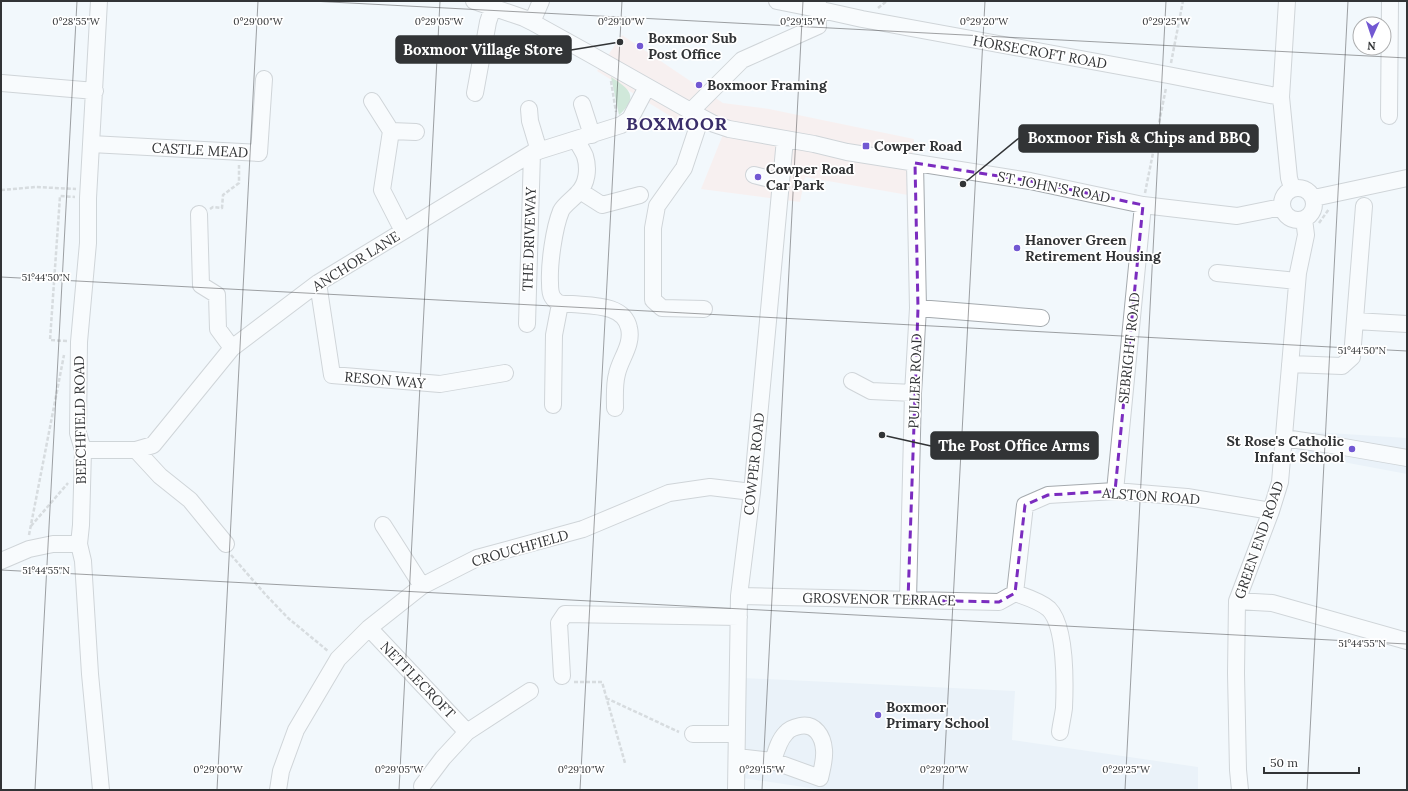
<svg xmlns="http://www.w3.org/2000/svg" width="1408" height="791" font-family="Lora,serif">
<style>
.commercial{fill:#fde7e3}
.built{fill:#e0ecf6}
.green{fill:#a7d4b1}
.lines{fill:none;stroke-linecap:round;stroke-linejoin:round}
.minor-casing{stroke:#a5aaae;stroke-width:18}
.path{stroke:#b5babd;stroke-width:2.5;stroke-dasharray:4 2;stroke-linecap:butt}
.minor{stroke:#fff;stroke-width:16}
.marked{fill:none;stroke:#7b2cbf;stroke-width:3;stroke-dasharray:8 5;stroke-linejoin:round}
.ticks{fill:none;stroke:#323436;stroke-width:1;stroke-opacity:0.45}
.poi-dot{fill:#7258d2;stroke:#fff;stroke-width:1.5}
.labels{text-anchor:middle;stroke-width:3.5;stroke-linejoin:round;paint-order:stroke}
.poi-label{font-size:14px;font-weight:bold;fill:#323436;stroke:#fff;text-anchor:start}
.street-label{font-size:14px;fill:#323436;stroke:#fff}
.district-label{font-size:18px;font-weight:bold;letter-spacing:1px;fill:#3a2e6a;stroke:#fff}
.ticks-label{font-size:10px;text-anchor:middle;fill:#323436;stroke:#fff;stroke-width:3.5;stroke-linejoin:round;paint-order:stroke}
.leader{fill:none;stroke:#323436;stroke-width:1.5}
.callout-dot{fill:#323436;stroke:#fff;stroke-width:1.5}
.callout{fill:#323436;stroke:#323436;stroke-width:1.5}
.callout-label{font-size:15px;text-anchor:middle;font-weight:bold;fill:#fff}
</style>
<rect width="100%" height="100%" fill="#f2f8fc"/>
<path class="commercial" d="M 622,35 L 723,103 L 769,109 L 914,139 L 908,195 L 805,177 L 800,202 L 701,189 L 724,132 L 683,124 L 597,71 Z"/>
<path class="built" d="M 1314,432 L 1407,438 L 1407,474 L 1295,453 L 1299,444 Z
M 744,678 L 1015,691 L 1012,740 L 1198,767 L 1198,790 L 823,790 L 743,778 Z"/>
<path class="green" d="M 611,77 C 630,89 639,97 619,115 Z"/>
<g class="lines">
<g class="minor-casing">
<path id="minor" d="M 99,1 L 88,198 L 88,243 L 79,342 L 78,433 L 83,450 L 81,525 L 79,544 L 83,561 L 90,674 L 101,790
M 474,1 L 524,18 L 532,22 L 588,53 L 701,117 L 714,124 L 729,129 L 814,144 L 847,152 L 1030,181 L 1143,205 L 1237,216 L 1282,207
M 777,1 L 817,9 L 862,19 L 1168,75 L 1281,97
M 1287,1 L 1281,97 L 1289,178 L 1292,188
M 532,22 L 541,1
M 2,83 L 95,91
M 475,93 L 488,22 L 493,7
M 372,101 L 391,131 L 382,190 L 403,231
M 582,104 L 592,135
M 529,109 L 530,121 L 539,151
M 690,112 L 742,60 L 818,26 L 817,9 L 818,1
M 1389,116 L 1390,1
M 701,117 L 684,168 L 657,206 L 653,228 L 653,300 L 662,308 L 704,309
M 391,131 L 416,132
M 576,140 C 579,145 583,151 585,156 C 589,169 587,184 578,193 C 573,199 564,205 561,211 C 554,228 549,264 550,283 C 550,289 550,296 555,300 C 559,305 566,304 572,304 C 592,306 624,304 629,328 C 633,345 620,359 617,374 C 614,385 615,397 615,408
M 91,144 L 259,153 L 264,79
M 754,175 L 781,182
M1282 204a16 16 0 1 1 32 0a16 16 0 1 1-32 0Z
M 580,191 L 602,205 L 640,195
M 1314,198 L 1407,178
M 199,214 L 201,285 L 217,295 L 218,329 L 232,348
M 1217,273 L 1297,281
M 318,283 L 332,375 L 440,384 L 505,373
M 918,308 L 1041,318
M 1355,321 L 1407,324
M 527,324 L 532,153
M 1290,364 L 1342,366 L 1352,357 L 1364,206
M 852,381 L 871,391 L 913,393
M 553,405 L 554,335 L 560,304
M 1284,438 L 1338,446 L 1407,458
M 83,450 L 136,450 L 153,445 L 232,348 L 318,283 L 532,153 L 621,125 L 630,119 L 647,87
M 136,450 L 160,476 L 190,500 L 226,544
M 1115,491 L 1143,205
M 383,525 L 422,586
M 1,561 L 29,549 L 53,544 L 79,544
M 1015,593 L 1025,505 L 1048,495 L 1115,491 L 1187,497 L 1271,511
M 1015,593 C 1026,597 1040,601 1049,609 C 1066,626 1065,685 1064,708 C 1063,716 1061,724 1060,732
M 739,596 L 999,602 L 1015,593
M 908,600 L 913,393 L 918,308 L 915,163
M 1237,601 L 1272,603 L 1407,641
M 369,628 L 467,732
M 562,676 L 559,623 L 565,614 L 739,617
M 693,734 L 737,734
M 737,757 L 773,761 L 820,778 C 822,769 825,759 824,750 C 823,736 815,723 800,726 C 795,727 789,729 786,733 C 779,740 776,751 773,761
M 422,786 L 443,758 L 467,732 L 530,691
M 278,790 L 281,771 L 296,730 L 338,659 L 369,628 L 422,586 L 477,558 L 583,529 L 669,493 L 710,487 L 752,492
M 736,790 L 739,596 L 752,492 L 785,139
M 1240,790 L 1238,770 L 1236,673 L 1237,601 L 1271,511 L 1280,482 L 1298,273 L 1306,235 L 1304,219"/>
</g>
<path class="path" d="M 878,8 L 887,1
M 1171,63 L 1183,1
M 611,81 L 616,112
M 1,190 L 36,187 L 76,189
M 1145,193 L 1166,88
M 210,209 L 213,207 L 222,208 L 223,195 L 239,183 L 239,165
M 1319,223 L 1329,209
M 67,341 L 50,340 L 60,196 L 75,197
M 31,526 L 68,483
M 29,535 L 64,355
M 231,555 L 265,594 L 288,618 L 328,651
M 574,682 L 602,682 L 625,763
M 606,698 L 679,732"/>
<use href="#minor" class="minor"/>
</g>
<path d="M0 0H1408V791H0ZM 915,163 L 1030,181 L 1143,205 L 1115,491 L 1048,495 L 1025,505 L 1015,593 L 999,602 L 908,600 L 918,308 Z" fill="#f2f8fc" fill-opacity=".55" fill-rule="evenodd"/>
<path class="marked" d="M 915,163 L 1030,181 L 1143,205 L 1115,491 L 1048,495 L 1025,505 L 1015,593 L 999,602 L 908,600 L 918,308 Z"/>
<path class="ticks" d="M 311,1 L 1407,58M 1,277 L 1407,351M 1,570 L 1407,644M 35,790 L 77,1M 217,790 L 258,1M 399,790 L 440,1M 580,790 L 622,1M 762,790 L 803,1M 943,790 L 985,1M 1125,790 L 1166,1M 1307,790 L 1348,1"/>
<g class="poi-dot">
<circle cx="640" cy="46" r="4"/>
<circle cx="699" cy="85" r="4"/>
<rect x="862" y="142" width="8" height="8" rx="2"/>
<circle cx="758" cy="177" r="4"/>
<circle cx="1017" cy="248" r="4"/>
<circle cx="1352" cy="449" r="4"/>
<circle cx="878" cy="715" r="4"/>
</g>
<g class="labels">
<g class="poi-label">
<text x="648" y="43">Boxmoor Sub<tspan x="648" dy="16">Post Office</tspan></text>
<text x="707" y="90">Boxmoor Framing</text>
<text x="874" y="151">Cowper Road</text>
<text x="766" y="174">Cowper Road<tspan x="766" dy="16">Car Park</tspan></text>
<text x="1025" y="245">Hanover Green<tspan x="1025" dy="16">Retirement Housing</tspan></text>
<text x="1344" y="446" text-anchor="end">St Rose's Catholic<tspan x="1344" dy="16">Infant School</tspan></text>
<text x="886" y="712">Boxmoor<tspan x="886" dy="16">Primary School</tspan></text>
</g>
<g class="street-label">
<text transform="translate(1040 52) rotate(10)" y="5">HORSECROFT ROAD</text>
<text transform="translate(200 150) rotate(3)" y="5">CASTLE MEAD</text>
<text transform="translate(1054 187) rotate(11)" y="5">ST. JOHN'S ROAD</text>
<text transform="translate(529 239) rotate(-88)" y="5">THE DRIVEWAY</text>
<text transform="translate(356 261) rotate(-32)" y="5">ANCHOR LANE</text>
<text transform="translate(1129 348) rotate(-84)" y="5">SEBRIGHT ROAD</text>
<text transform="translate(385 380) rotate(5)" y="5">RESON WAY</text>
<text transform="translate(915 381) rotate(-88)" y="5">PULLER ROAD</text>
<text transform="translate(80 420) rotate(-91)" y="5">BEECHFIELD ROAD</text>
<text transform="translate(754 464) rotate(-84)" y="5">COWPER ROAD</text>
<text transform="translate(1151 496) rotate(4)" y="5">ALSTON ROAD</text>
<text transform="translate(1259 540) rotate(-71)" y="5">GREEN END ROAD</text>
<text transform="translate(520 548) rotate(-16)" y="5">CROUCHFIELD</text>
<text transform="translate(879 599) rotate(1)" y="5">GROSVENOR TERRACE</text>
<text transform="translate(418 680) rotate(46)" y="5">NETTLECROFT</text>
</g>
<g class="district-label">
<text x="677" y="130">BOXMOOR</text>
</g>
</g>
<g class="ticks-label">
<text x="76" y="25">0°28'55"W</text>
<text x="258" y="25">0°29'00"W</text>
<text x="439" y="25">0°29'05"W</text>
<text x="621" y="25">0°29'10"W</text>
<text x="803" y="25">0°29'15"W</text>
<text x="984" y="25">0°29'20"W</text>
<text x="1166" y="25">0°29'25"W</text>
<text x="46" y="281">51°44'50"N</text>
<text x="1362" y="354">51°44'50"N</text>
<text x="46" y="574">51°44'55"N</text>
<text x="1362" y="647">51°44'55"N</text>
<text x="218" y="773">0°29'00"W</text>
<text x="399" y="773">0°29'05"W</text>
<text x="581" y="773">0°29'10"W</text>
<text x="762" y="773">0°29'15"W</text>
<text x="944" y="773">0°29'20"W</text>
<text x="1126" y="773">0°29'25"W</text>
</g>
<path class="leader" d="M620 42L571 50M963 184L1019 138M882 435L931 446"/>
<g class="callout-dot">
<circle cx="620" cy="42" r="4"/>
<circle cx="963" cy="184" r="4"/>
<circle cx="882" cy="435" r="4"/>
</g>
<g class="callout">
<rect x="396" y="36" width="175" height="27" rx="4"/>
<rect x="1019" y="125" width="239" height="27" rx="4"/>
<rect x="931" y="432" width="167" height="27" rx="4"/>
</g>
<g class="callout-label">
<text x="483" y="55">Boxmoor Village Store</text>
<text x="1139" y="143">Boxmoor Fish &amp; Chips and BBQ</text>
<text x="1014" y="451">The Post Office Arms</text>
</g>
<rect width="1408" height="791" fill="none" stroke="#323436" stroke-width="4"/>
<g transform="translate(1372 36) rotate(183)"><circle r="19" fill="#ffffff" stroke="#adaeaf"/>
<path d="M0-3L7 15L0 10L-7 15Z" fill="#7258d2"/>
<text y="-6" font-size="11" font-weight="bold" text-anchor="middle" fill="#323436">N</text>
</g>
<path d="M1264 767v6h95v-6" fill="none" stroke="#323436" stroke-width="2"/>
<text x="1270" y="767" font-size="12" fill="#323436" stroke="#ffffff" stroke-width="3" paint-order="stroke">50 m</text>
</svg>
